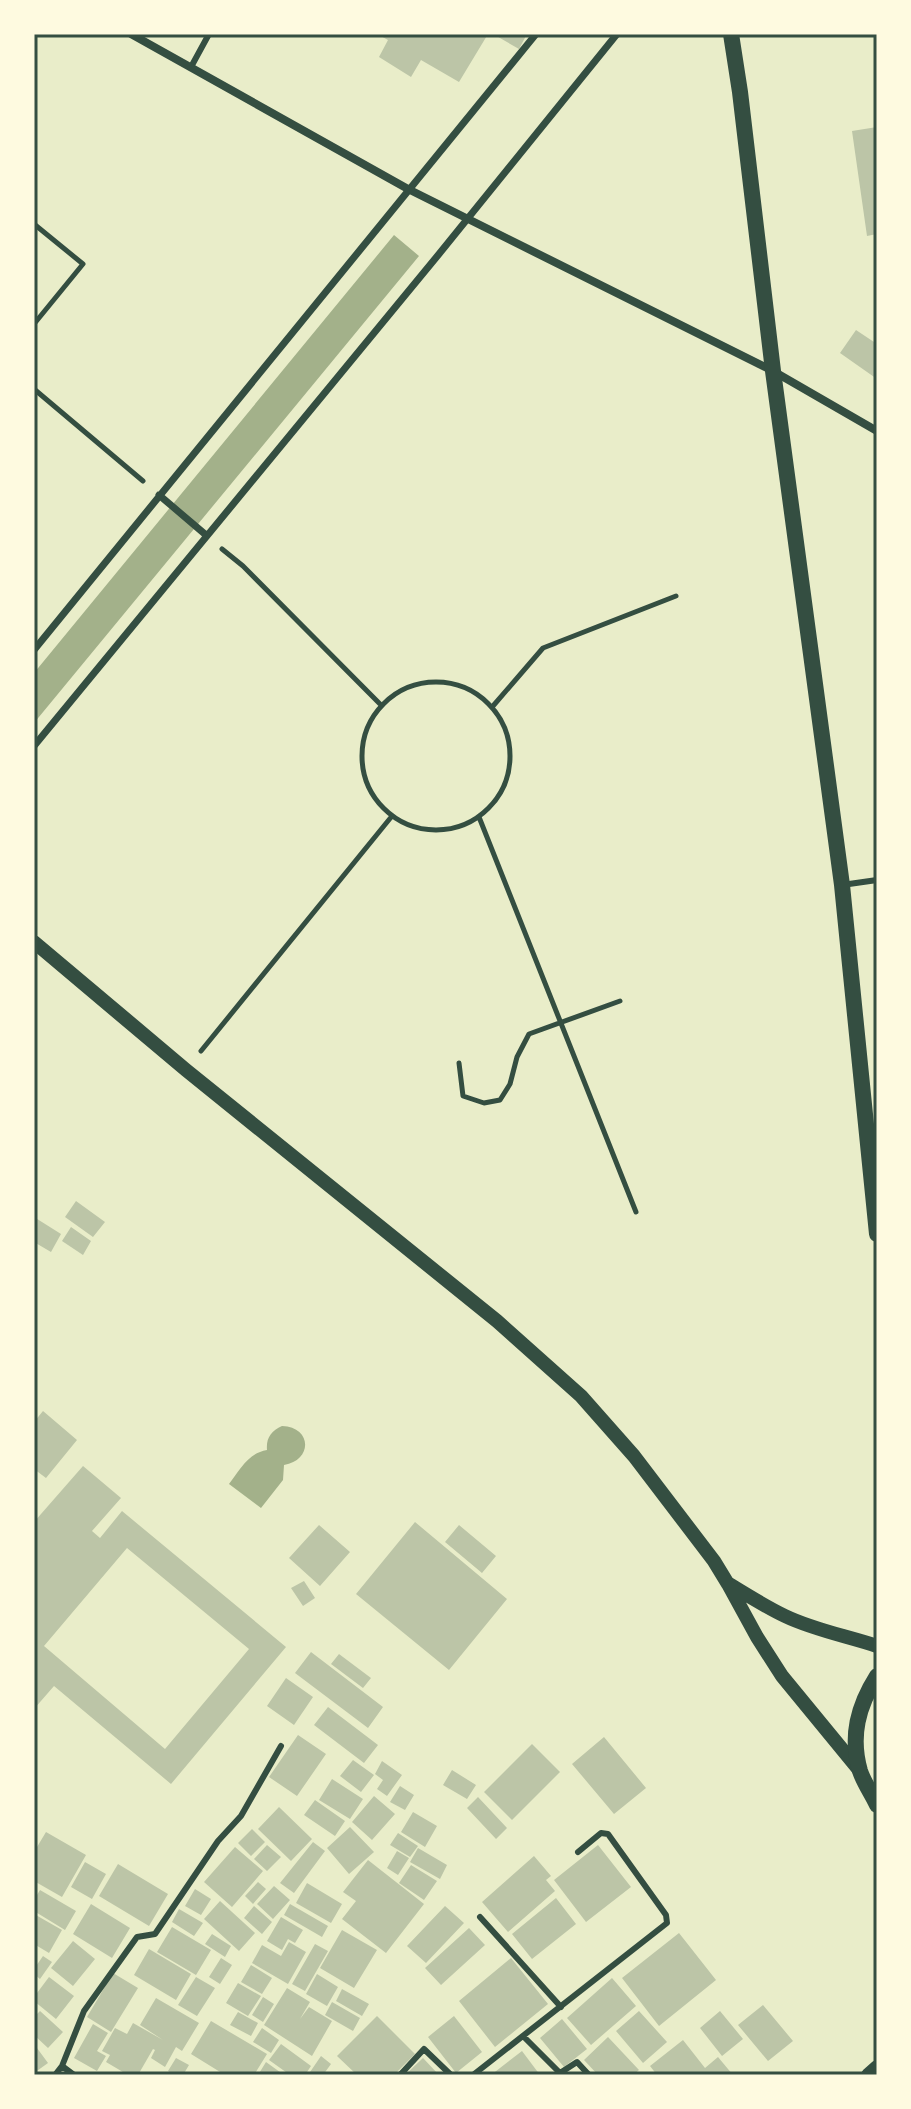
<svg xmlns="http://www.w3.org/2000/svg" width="911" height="2109" font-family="Quicksand,sans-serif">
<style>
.water{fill:#a3b18a}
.building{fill:#bcc5a7;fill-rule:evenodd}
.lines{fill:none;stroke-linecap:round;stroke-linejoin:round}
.path{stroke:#344e41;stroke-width:5}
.service{stroke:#344e41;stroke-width:6}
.pedestrian{stroke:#344e41;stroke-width:7}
.minor{stroke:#344e41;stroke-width:8}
.tertiary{stroke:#344e41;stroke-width:14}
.secondary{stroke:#344e41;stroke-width:16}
.neatline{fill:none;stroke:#344e41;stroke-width:3}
</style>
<rect width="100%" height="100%" fill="#e9edc9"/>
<path class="water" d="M 394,235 L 419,256 L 34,723 L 34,673 Z
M 282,1426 C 312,1427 313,1460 284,1465 L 283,1480 L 261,1508 L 229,1484 C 240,1470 248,1453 267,1450 C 266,1438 271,1431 282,1426 Z"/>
<path class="building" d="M 377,34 L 488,34 L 459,82 L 421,60 L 411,77 L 379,57 L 388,40 Z
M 493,34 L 527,34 L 519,49 Z
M 877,127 L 877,234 L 867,236 L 852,131 Z
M 856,330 L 877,344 L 877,379 L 840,353 Z
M 76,1201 L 105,1222 L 93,1237 L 65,1217 Z
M 34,1217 L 61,1234 L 51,1252 L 34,1242 Z
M 71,1227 L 91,1241 L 83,1255 L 62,1241 Z
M 43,1411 L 77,1440 L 46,1478 L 34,1469 L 34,1422 Z
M 83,1466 L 121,1498 L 92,1531 L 100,1538 L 122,1511 L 286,1647 L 171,1784 L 54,1686 L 34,1709 L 34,1522 ZM 127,1548 L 249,1649 L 165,1749 L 44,1646 Z
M 415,1522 L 507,1599 L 449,1670 L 356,1594 Z
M 319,1525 L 350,1552 L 320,1586 L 289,1558 Z
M 459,1525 L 496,1556 L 482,1573 L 445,1542 Z
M 304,1581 L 315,1598 L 303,1606 L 291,1588 Z
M 311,1652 L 383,1707 L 368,1728 L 295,1673 Z
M 339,1654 L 371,1678 L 363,1688 L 331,1664 Z
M 286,1678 L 313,1697 L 294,1725 L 267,1706 Z
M 328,1707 L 378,1745 L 364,1763 L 314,1725 Z
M 298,1735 L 326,1754 L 297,1796 L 269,1777 Z
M 604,1737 L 646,1788 L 614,1814 L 572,1764 Z
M 532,1744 L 560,1772 L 512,1820 L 484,1792 Z
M 353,1760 L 374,1775 L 361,1792 L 340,1776 Z
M 382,1761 L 402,1775 L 387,1796 L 377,1789 L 383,1780 L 375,1774 Z
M 452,1770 L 476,1785 L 467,1799 L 443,1785 Z
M 332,1779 L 363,1799 L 350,1819 L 319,1800 Z
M 400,1786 L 414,1795 L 405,1810 L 390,1802 Z
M 374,1796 L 395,1814 L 372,1840 L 352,1822 Z
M 478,1797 L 507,1828 L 496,1839 L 467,1808 Z
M 315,1800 L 345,1821 L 335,1836 L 304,1815 Z
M 279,1807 L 312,1839 L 291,1861 L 258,1829 Z
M 413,1812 L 437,1826 L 425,1847 L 401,1832 Z
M 350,1827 L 374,1852 L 349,1874 L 327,1848 Z
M 252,1829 L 265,1842 L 251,1856 L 238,1843 Z
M 46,1832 L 86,1855 L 62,1897 L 34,1881 L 34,1852 Z
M 398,1833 L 418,1846 L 410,1857 L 390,1845 Z
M 313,1842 L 325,1851 L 294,1893 L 280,1883 Z
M 267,1845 L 281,1857 L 267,1871 L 254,1859 Z
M 598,1845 L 631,1887 L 586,1922 L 554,1880 Z
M 235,1847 L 263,1871 L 232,1907 L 204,1882 Z
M 418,1848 L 447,1865 L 440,1879 L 410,1862 Z
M 397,1851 L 409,1858 L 398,1875 L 387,1868 Z
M 534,1856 L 551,1876 L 546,1880 L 555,1891 L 508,1932 L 482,1902 Z
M 368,1860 L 424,1904 L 386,1953 L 342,1919 L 356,1901 L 343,1892 Z
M 85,1862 L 106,1874 L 92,1899 L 71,1887 Z
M 118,1864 L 168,1894 L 149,1926 L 99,1896 Z
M 411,1865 L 437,1881 L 424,1900 L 399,1883 Z
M 258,1882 L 266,1889 L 253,1904 L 245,1896 Z
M 307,1883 L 342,1904 L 331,1923 L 296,1903 Z
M 274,1886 L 290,1900 L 273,1919 L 257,1904 Z
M 195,1889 L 211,1899 L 201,1915 L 185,1906 Z
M 40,1890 L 76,1911 L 65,1930 L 34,1911 L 34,1900 Z
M 556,1898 L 576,1924 L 532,1959 L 512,1934 Z
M 220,1901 L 255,1933 L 239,1951 L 204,1919 Z
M 91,1904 L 130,1928 L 112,1958 L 73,1934 Z
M 290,1904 L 328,1926 L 322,1937 L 284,1915 Z
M 254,1906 L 272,1922 L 262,1934 L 244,1918 Z
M 445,1906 L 464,1923 L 426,1963 L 407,1946 Z
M 179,1909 L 203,1923 L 194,1936 L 172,1922 Z
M 34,1914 L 62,1930 L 49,1953 L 34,1944 Z
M 281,1917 L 303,1930 L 295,1943 L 288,1939 L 282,1950 L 267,1941 Z
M 172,1927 L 211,1950 L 196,1975 L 157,1952 Z
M 469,1928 L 485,1945 L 441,1985 L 425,1968 Z
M 342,1930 L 377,1950 L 354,1988 L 320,1968 Z
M 679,1933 L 716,1980 L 659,2026 L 622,1978 Z
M 212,1934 L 231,1946 L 225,1957 L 205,1944 Z
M 73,1941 L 95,1959 L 73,1986 L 51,1968 Z
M 289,1942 L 306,1952 L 288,1984 L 252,1963 L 262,1945 L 281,1956 Z
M 315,1944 L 328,1951 L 305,1991 L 292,1984 Z
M 149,1949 L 191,1974 L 176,2000 L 134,1975 Z
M 43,1956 L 52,1962 L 40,1979 L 34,1974 L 34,1969 Z
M 221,1958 L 232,1965 L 220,1984 L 209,1977 Z
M 511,1958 L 548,2004 L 495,2047 L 459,2001 Z
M 251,1965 L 272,1978 L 262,1994 L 241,1982 Z
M 113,1973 L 138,1988 L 111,2032 L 87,2017 Z
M 317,1974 L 338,1987 L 327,2006 L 306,1994 Z
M 49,1977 L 74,1996 L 56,2019 L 34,2001 L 34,1997 Z
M 196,1977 L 215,1988 L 197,2016 L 178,2005 Z
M 612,1978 L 636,2006 L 591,2045 L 567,2018 Z
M 238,1983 L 261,1996 L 248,2016 L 226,2003 Z
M 287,1988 L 310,2002 L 300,2019 L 309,2007 L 332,2021 L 312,2056 L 264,2025 Z
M 342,1989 L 369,2004 L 362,2016 L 336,2001 Z
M 263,1997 L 274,2004 L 263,2022 L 252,2015 Z
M 156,1998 L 199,2023 L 182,2051 L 176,2047 L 165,2067 L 151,2058 L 155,2050 L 153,2049 L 138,2075 L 128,2075 L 106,2062 L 110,2055 L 102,2051 L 115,2028 L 127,2034 L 133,2023 L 163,2040 L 140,2025 Z
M 332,2002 L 360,2018 L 353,2031 L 325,2015 Z
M 763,2005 L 793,2041 L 768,2061 L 738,2025 Z
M 40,2011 L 63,2032 L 48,2048 L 34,2035 L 34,2017 Z
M 639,2011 L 667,2042 L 643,2063 L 616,2031 Z
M 720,2011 L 743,2039 L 722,2056 L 700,2028 Z
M 238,2012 L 258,2023 L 251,2036 L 230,2025 Z
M 377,2016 L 415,2054 L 394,2075 L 357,2075 L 337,2056 Z
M 454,2016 L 482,2052 L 456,2073 L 428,2037 Z
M 562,2019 L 587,2049 L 564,2067 L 540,2038 Z
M 211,2021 L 267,2054 L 254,2075 L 225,2075 L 191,2054 Z
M 93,2024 L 108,2033 L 97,2051 L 106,2056 L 97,2071 L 74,2058 Z
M 262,2028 L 279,2040 L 271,2053 L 253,2042 Z
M 608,2037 L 639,2070 L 633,2075 L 598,2075 L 584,2060 Z
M 683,2040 L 705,2068 L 718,2057 L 733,2075 L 657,2075 L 650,2066 Z
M 34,2044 L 48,2063 L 34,2073 Z
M 281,2044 L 311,2066 L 305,2075 L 290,2075 L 269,2060 Z
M 522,2051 L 540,2075 L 491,2075 Z
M 321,2056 L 331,2064 L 323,2075 L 308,2075 Z
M 176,2058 L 189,2065 L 183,2075 L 174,2075 L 168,2071 Z
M 423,2058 L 439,2075 L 405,2075 Z
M 266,2062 L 284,2075 L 258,2075 Z"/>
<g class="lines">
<path class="path" d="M 34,224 L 83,264 L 34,324
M 34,389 L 143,481
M 222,549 L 243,566 L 381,705
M362 756a74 74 0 1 1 148 0a74 74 0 1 1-148 0Z
M 493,706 L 543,648 L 676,596
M 479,817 L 636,1212
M 201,1051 L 392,816
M 459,1063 L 463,1096 L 484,1103 L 500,1100 L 510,1084 L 517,1057 L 529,1034 L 620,1001"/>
<path class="service" d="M 191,67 L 209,34
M 842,885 L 877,880
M 480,1917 L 561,2007
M 523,2036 L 560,2073 L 577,2062 L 589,2075
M 62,2066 L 74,2075
M 55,2075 L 62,2066 L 84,2011 L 137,1937 L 155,1934 L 218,1841 L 241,1816 L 281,1746
M 400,2075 L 424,2049 L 451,2075
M 473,2075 L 667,1923 L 666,1915 L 608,1834 L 601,1833 L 578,1852"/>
<path class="pedestrian" d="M 159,495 L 206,535
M 34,650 L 536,34
M 34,746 L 439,254 L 617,34"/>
<path class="minor" d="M 131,34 L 408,189 L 773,371 L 877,431"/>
<path class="tertiary" d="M 34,942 L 186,1070 L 497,1321 L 581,1396 L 634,1456 L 714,1561 L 728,1584 L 757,1637 L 782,1676 L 860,1771
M 729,1584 C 747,1595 766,1607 785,1616 C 814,1630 847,1636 877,1646
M 868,2075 L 877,2067"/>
<path class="secondary" d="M 731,34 L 740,92 L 773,371 L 842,885 L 877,1234
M 877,1676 C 858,1706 850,1736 860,1771 C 864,1783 872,1794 877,1805"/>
</g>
<rect width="911" height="2109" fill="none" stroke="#fefae0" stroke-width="72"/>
<rect x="36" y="36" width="839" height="2037" class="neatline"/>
</svg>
